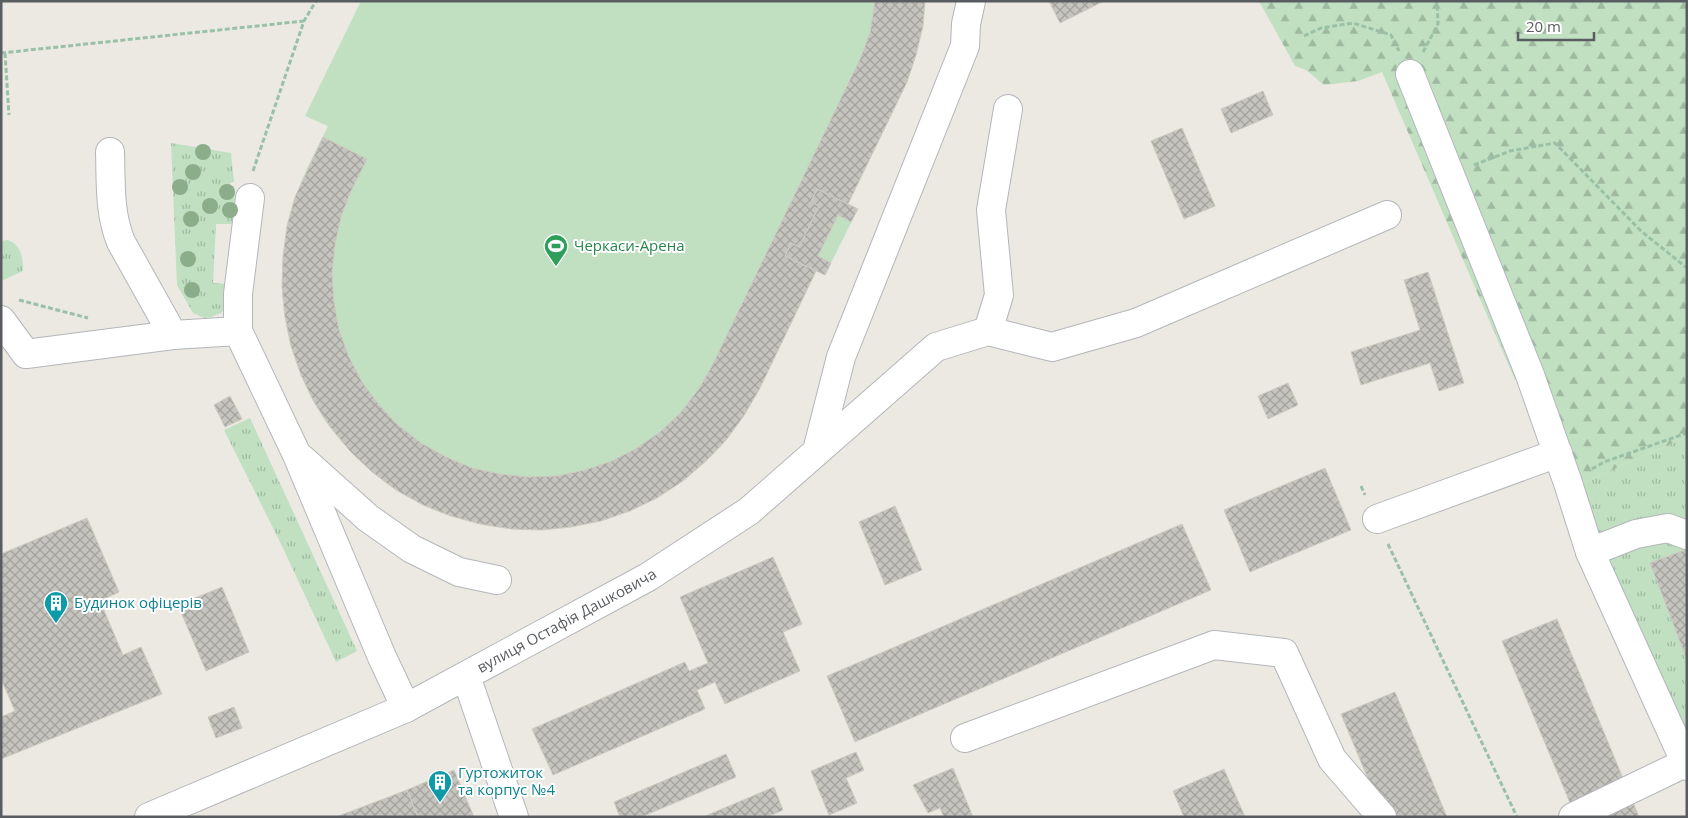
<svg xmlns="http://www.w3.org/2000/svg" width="1688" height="818" font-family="'Open Sans',sans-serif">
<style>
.grass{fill:url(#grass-tufts)}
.forest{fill:url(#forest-firs)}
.pitch{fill:#c0e0c1}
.building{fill:url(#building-cross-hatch);stroke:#cecbc0}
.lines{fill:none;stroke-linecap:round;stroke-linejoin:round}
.minor-casing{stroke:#b3b6ba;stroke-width:30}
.path{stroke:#9ac0a7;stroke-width:3;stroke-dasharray:5 2.5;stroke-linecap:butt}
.minor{stroke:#fff;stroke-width:28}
.tree{fill:#8bad8a}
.labels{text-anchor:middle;stroke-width:4;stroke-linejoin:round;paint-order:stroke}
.leisure-label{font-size:15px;fill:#27864d;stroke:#fff;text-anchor:start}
.culture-label{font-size:15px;fill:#0d838f;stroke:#fff;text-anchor:start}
.street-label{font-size:15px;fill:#595c60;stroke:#fff}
</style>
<defs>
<pattern id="grass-tufts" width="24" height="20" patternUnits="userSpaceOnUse" patternTransform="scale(1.25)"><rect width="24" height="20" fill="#c0e0c1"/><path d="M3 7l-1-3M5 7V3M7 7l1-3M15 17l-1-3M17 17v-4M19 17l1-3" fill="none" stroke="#9fb9a0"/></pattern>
<pattern id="forest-firs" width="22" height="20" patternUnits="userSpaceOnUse" patternTransform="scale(1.25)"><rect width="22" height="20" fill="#c0e0c1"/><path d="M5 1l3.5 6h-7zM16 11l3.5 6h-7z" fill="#9fb9a0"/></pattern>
<pattern id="building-cross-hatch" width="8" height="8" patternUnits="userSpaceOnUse" patternTransform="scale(1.25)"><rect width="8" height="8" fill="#c6c4be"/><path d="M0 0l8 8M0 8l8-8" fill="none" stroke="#a4a29e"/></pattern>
</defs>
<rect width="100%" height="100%" fill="#ebe9e1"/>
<path class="grass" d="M 171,143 L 231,153 L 234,182 L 230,183 L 230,186 L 234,186 L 236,224 L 216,224 L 213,283 L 232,284 L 228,305 L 221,313 L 211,317 L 205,318 L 193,313 L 177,285 Z
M 8,240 C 22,246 23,258 23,271 L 1,281 L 1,241 Z
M 250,418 L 357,651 L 336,662 L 281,544 L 224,430 Z
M 1687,437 L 1687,751 L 1594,550 L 1580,484 Z"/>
<path class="forest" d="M 1259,1 L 1687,1 L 1687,437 L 1580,484 L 1530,375 L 1515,380 L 1382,72 L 1358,81 L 1324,85 L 1306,70 L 1295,66 Z"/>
<path class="pitch" d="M 361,1 L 925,1 L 923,26 L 916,55 L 907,82 L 848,204 L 858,209 L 825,275 L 816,271 C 803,298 791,324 778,350 C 758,391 739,433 704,463 C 638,521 549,544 465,520 C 451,516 436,512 424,505 C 410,498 397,486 385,476 C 373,468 360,460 350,450 C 308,410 284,344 282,288 C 281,261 287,223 296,197 C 303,173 317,149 328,126 L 305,116 Z"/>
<path class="building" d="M 875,1 L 925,1 L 923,26 L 916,55 L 907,82 L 848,204 L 817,189 L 811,202 L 819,206 L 799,247 L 791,243 L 785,256 L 816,271 L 760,388 L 745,414 L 727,439 L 706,461 L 683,481 L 657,498 L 630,511 L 601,521 L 571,527 L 541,530 L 511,529 L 480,524 L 451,516 L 423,505 L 396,490 L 372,472 L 350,451 L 331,428 L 314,402 L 301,375 L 291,346 L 285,317 L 282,287 L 283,256 L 287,226 L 295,197 L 323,137 L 367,159 L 351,191 L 341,217 L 335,245 L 332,273 L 334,302 L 339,330 L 349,357 L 362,382 L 379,405 L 398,425 L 421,443 L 446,457 L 472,468 L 500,474 L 528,477 L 557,476 L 585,470 L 612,461 L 637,448 L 660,432 L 681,412 L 698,390 L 712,366 L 860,59 L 870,33 Z
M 1049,1 L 1104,1 L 1060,23 Z
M 1263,91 L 1273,115 L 1231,133 L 1221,109 Z
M 1182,128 L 1215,206 L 1184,219 L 1151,141 Z
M 817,189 L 858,209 L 851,222 L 838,215 L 818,256 L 831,263 L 825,275 L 785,256 L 791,243 L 799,247 L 819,206 L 811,202 Z
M 1428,272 L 1464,383 L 1439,391 L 1430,363 L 1361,385 L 1351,352 L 1420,330 L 1404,280 Z
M 1288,383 L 1298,405 L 1268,419 L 1258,396 Z
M 230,396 L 242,419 L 225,427 L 214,405 Z
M 1325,468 L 1351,530 L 1250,572 L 1224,510 Z
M 895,506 L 922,570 L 885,585 L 859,522 Z
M 87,518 L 119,592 L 100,601 L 123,655 L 141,647 L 162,694 L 1,759 L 1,717 L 15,711 L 1,679 L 1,554 Z
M 1182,524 L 1211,590 L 855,742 L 827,676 Z
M 1687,549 L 1687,660 L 1650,563 Z
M 773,557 L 802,624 L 783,632 L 800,671 L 725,704 L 715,682 L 697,690 L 705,709 L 553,775 L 532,729 L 685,662 L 689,671 L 708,663 L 680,597 Z
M 222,587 L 249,652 L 206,671 L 178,605 Z
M 1557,619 L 1639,817 L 1576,817 L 1502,641 Z
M 1395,692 L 1447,817 L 1384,817 L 1341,714 Z
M 234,707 L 242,728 L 216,738 L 208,717 Z
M 856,752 L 864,770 L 846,778 L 857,803 L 829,815 L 811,771 Z
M 726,754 L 736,777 L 641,817 L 620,817 L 614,802 Z
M 953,768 L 973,817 L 944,817 L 940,808 L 928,813 L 913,785 Z
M 1224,769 L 1245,817 L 1184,817 L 1173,791 Z
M 454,770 L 474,817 L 418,817 L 407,790 Z
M 774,787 L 783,810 L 767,817 L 703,817 Z
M 407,790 L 418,817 L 336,817 Z"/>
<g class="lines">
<g class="minor-casing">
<g id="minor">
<path d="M 1410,74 L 1530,375 L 1568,483 L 1590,552 L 1687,766"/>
<path d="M 110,152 C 111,183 109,213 121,242 L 173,335 L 238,331 L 297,455 L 382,657 L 406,708"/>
<path d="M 1,320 L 26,354 L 173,335"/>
<path d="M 238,331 L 238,294 L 250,198"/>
<path d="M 988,331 L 999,295 L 991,210 L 1008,109"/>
<path d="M 817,451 L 841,357 L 965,46 L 966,24 L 971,1"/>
<path d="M 302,459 L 368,518 L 412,549 L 459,572 L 497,580"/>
<path d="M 1377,519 L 1558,453"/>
<path d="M 1590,552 L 1636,534 L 1668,528 L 1687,535"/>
<path d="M 466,676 L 514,817"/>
<path d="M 965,738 L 1214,645 L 1284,653 L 1332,759 L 1382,817"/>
<path id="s1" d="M 149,817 L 406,708 L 648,577 L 749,511 L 936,347 L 988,331 L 1052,347 L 1136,323 L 1387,215"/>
<path d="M 1573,817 L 1685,763"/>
</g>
</g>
<path class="path" d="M 1304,36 L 1321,28 L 1353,23 L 1391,35 L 1399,51
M 1423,52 L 1438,24 L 1437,1
M 1,53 L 304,21
M 5,53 L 9,115
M 1474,165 L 1510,151 L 1555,143 L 1641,231 L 1687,268
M 253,171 L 304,21 L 316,1
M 19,300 L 88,318
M 1592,469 L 1604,462 L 1687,433
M 1361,486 L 1365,495
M 1388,544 L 1517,817"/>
<use href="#minor" class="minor"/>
</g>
<g class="tree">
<circle cx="203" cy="152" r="8"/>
<circle cx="193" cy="172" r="8"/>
<circle cx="180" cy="187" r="8"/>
<circle cx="227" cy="192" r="8"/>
<circle cx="210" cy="206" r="8"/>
<circle cx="230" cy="210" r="8"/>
<circle cx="191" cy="219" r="8"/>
<circle cx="188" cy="259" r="8"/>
<circle cx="192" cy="290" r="8"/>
</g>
<defs>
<g id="stadium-pin" transform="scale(1.25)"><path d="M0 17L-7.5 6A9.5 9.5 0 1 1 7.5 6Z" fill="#2e9e5b" stroke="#fff"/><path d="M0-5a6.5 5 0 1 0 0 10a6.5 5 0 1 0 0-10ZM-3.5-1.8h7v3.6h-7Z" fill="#fff"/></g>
<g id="building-pin" transform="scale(1.25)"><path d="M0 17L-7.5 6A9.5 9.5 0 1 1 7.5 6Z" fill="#0f9aa8" stroke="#fff"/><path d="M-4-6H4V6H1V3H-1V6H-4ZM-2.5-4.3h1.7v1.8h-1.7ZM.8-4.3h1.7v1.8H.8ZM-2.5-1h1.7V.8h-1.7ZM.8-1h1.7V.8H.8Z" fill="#fff"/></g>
</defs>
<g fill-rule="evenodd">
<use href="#stadium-pin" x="556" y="246"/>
<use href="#building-pin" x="56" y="603"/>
<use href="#building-pin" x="440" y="782"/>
</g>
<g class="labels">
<g class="leisure-label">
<text x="574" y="251">Черкаси-Арена</text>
</g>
<g class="culture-label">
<text x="74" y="608">Будинок офіцерів</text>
<text x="458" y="778">Гуртожиток<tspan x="458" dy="17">та корпус №4</tspan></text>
</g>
<g class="street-label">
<text dy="5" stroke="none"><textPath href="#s1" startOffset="462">вулиця Остафія Дашковича</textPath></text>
</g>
</g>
<rect width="1688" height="818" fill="none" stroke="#595c60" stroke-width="5"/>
<path d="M1518 32v8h76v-8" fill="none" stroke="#595c60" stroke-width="2.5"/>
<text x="1526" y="32" font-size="15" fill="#595c60" stroke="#ffffff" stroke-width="4" paint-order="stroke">20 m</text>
</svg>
